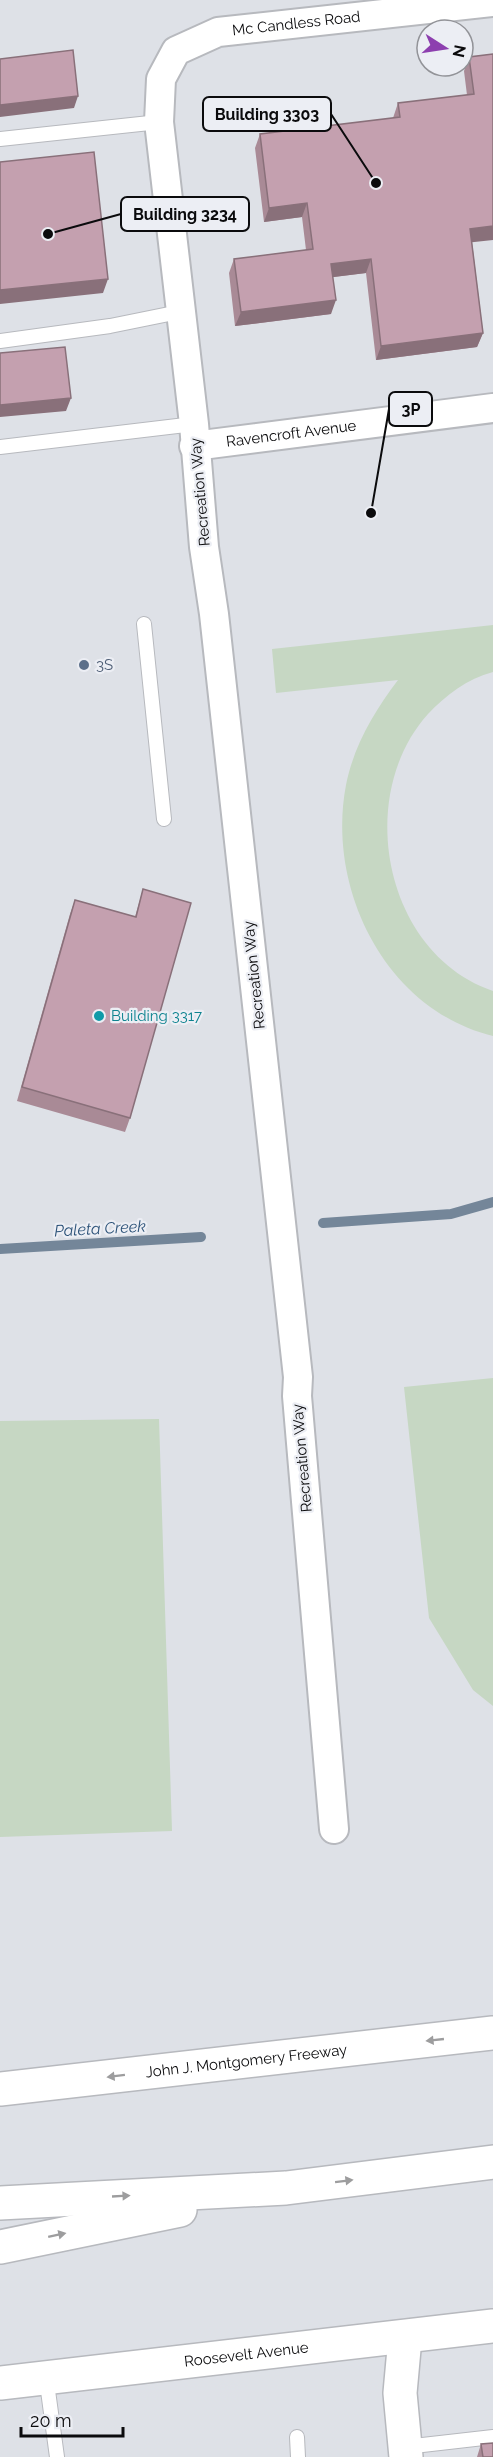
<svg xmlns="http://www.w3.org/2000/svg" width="493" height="2457" font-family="Raleway,sans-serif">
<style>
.garden{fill:#c6d7c3}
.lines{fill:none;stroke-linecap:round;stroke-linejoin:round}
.stream{stroke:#748699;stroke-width:10}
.service-casing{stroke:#b7b9be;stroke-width:16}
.minor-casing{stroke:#b7b9be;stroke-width:32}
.tertiary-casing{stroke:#b7b9be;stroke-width:36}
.motorway-casing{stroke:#b7b9be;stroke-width:36}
.service{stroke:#fff;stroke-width:14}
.minor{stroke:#fff;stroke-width:28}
.tertiary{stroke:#fff;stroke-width:33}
.motorway{stroke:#fff;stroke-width:33}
.wall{fill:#a98a96}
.shaded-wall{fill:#89707a}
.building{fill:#c4a0af;stroke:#89707a;stroke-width:1.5}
.oneway{fill:#9d9d9e}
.service-dot{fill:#5c6f8a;stroke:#eceef4;stroke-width:2}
.culture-dot{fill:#0f9aa8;stroke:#eceef4;stroke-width:2}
.labels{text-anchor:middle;stroke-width:4.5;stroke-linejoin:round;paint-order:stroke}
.street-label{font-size:15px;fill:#0b0b0d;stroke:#eceef4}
.service-label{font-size:15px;fill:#4e5e75;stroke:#eceef4;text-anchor:start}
.culture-label{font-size:15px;fill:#0d838f;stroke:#eceef4;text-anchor:start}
.water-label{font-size:16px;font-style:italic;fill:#2c5278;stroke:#eceef4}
.leader{fill:none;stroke:#0b0b0d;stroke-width:2}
.callout-dot{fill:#0b0b0d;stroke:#eceef4;stroke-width:2}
.callout{fill:#eceef4;stroke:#0b0b0d;stroke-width:2}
.callout-label{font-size:16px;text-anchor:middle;font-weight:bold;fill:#0b0b0d}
</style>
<rect width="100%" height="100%" fill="#dee1e7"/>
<path class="garden" d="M 493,625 L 493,672 C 467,679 446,695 428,714 C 354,796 384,954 493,991 L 493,1036 C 386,1010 326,889 346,785 C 354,745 374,712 398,680 L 276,693 L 272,649 Z
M 493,1378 L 493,1706 L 473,1690 L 429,1618 L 404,1387 Z
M 159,1419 L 172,1831 L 0,1837 L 0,1421 Z"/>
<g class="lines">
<path class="stream" d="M 323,1223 L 451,1214 L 493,1202
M 0,1249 L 201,1237"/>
<g class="service-casing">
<path id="service" d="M 0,139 L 159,122
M 0,341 L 110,326 L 179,312
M 0,447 L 194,424
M 144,624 L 164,819
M 46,2376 L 57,2457
M 297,2437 L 298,2457
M 405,2447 L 493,2437"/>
</g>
<g class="minor-casing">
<g id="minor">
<path id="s1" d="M 194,446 L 493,408"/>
<path id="s2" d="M 334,1829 L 297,1396 L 298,1377 L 214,614 L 204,547 L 194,424 L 159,122 L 161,79 L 176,51 L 218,32 L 493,2"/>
</g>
</g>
<g class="tertiary-casing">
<g id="tertiary">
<path d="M 405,2338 L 400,2393 L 406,2457"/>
<path id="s3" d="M 0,2383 L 493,2326"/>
</g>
</g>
<g class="motorway-casing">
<g id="motorway">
<path id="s4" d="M 0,2089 L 493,2033"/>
<path d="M 0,2203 L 286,2188 L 493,2162"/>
<path d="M 0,2247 L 180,2210"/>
</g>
</g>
<use href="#service" class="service"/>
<use href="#minor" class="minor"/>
<use href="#tertiary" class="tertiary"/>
<use href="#motorway" class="motorway"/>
</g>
<path class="wall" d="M 493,54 L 472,242 L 483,333 L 477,347 L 376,360 L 366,273 L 333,277 L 331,314 L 235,326 L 229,273 L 234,259 L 306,250 L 302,217 L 264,222 L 255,148 L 260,134 L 393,118 L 398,103 L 467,95 L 464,71 L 469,57 Z
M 143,889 L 130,1118 L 125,1132 L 17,1101 L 70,914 L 75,900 L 135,917 Z
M 481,2444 L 493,2457 L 477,2457 Z"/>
<path class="shaded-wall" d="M 78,96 L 74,108 L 0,117 L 0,105 Z
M 307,203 L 302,217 L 264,222 L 269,208 Z
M 493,226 L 493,240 L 465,243 L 470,229 Z
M 371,259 L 366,273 L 326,278 L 331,264 Z
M 108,279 L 103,293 L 0,304 L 0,290 Z
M 336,300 L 331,314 L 235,326 L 241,312 Z
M 483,333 L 477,347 L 376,360 L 381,346 Z
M 71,398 L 66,411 L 0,417 L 0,405 Z"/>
<path class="building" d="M 73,50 L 78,96 L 0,105 L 0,59 Z
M 493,54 L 493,226 L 470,229 L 483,333 L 381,346 L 371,259 L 331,264 L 336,300 L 241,312 L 234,259 L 313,249 L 307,203 L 269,208 L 260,134 L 400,117 L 398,103 L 474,94 L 469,57 Z
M 94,152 L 108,279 L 0,290 L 0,162 Z
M 65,347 L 71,398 L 0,405 L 0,353 Z
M 143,889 L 191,903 L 130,1118 L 22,1087 L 75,900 L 136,917 Z
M 493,2443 L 493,2457 L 483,2457 L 481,2444 Z"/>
<defs><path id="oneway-solid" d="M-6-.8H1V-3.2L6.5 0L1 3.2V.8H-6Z" transform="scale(1.5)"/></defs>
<g class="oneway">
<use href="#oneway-solid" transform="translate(435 2040) rotate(174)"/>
<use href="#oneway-solid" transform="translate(116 2076) rotate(173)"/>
<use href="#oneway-solid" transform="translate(344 2181) rotate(-7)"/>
<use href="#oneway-solid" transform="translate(121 2196) rotate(-3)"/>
<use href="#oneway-solid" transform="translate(57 2235) rotate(-12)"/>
</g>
<circle class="service-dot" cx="84" cy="665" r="6"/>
<circle class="culture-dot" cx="99" cy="1016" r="6"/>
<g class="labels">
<g class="street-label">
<text dy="5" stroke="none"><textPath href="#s2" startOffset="1916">Mc Candless Road</textPath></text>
<text dy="5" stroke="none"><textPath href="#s1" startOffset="98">Ravencroft Avenue</textPath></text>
<text transform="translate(200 492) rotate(-95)" y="5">Recreation Way</text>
<text transform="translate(254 975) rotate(-96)" y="5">Recreation Way</text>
<text transform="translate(302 1458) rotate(-95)" y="5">Recreation Way</text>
<text dy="5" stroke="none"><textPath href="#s4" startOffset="248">John J. Montgomery Freeway</textPath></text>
<text dy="5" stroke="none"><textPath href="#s3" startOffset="248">Roosevelt Avenue</textPath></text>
</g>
<g class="service-label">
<text x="96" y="670">3S</text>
</g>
<g class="culture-label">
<text x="111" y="1021">Building 3317</text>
</g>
<g class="water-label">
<text transform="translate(100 1228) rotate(-3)" y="6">Paleta Creek</text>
</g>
</g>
<path class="leader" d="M376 183L331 114M48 234L121 214M371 513L389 409"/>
<g class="callout-dot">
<circle cx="376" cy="183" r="6"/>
<circle cx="48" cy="234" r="6"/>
<circle cx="371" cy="513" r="6"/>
</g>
<g class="callout">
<rect x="203" y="97" width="128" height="34" rx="6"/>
<rect x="121" y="197" width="128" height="34" rx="6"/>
<rect x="389" y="392" width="43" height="34" rx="6"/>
</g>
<g class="callout-label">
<text x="267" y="120">Building 3303</text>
<text x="185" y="220">Building 3234</text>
<text x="411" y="415">3P</text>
</g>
<g transform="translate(445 48) rotate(102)"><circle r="28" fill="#eceef4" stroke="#929398" stroke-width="1.5"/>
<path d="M0-4.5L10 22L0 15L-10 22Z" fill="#8d3faf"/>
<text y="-9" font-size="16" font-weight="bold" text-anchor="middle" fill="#0b0b0d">N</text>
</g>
<path d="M21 2427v9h102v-9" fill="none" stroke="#0b0b0d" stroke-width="3"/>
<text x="30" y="2427" font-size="18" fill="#0b0b0d" stroke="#eceef4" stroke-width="4.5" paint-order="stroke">20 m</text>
</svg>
